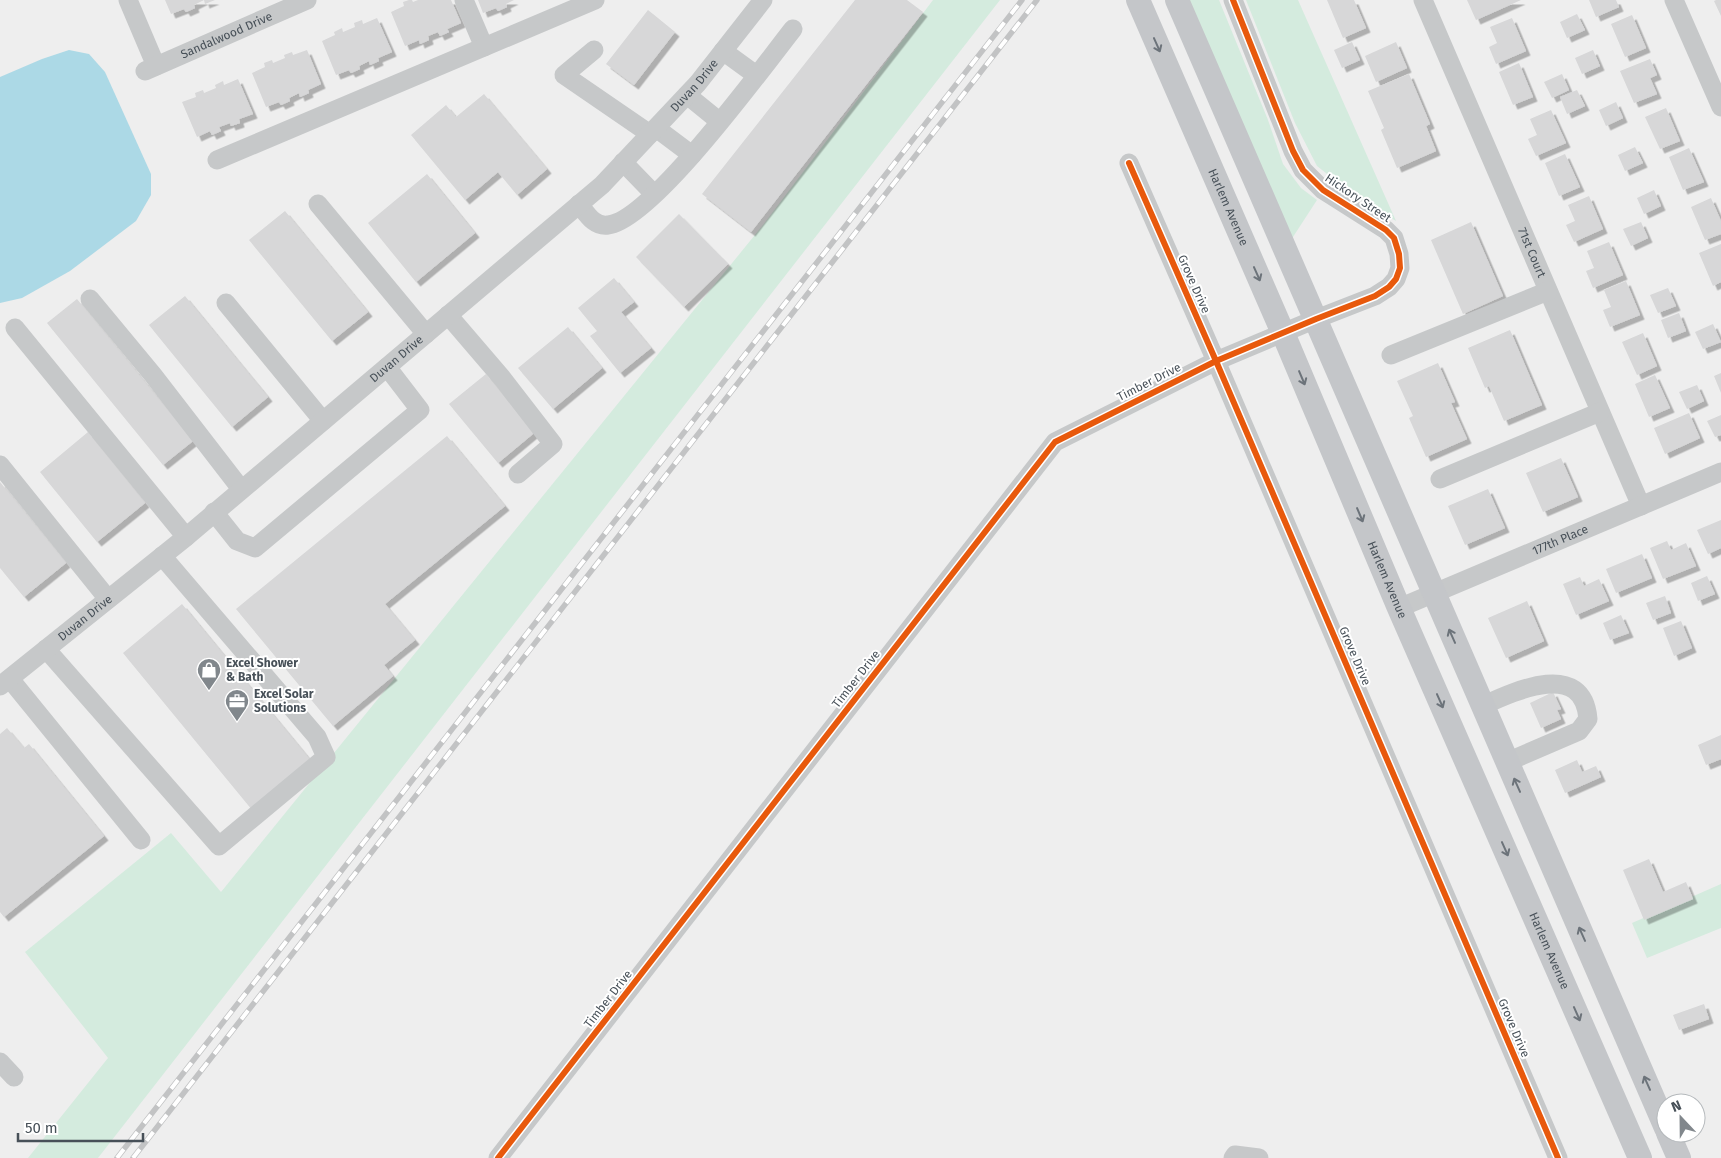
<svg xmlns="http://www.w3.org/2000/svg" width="1721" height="1158" font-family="'Fira Sans',sans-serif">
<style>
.green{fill:#d4ebde}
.water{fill:#acd9e6}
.building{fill:#d7d7d8;filter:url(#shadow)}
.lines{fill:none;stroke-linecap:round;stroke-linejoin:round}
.minor{stroke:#c6c8c9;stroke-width:19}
.major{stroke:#c4c6c9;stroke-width:24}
.rail-casing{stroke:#c2c3c4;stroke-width:5.5}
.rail{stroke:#fff;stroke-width:4;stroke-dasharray:11;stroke-linecap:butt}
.cycleway-casing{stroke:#fff;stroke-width:9}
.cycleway{stroke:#e8590c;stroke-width:6}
.oneway{stroke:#6c737a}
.labels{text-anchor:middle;stroke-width:4;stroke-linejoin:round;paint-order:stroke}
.street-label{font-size:12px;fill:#475058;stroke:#fff}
.poi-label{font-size:12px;font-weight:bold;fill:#475058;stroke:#fff;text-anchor:start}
</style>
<defs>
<filter id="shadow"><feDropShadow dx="4.5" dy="4.5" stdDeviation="0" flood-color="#0004"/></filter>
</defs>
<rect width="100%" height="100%" fill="#eee"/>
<path class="green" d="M 933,0 L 1000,0 L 98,1158 L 28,1158 L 108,1058 L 25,952 L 171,833 L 221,892 L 763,225 Z
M 1187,0 L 1219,0 L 1268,120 L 1283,164 L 1301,188 L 1317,200 L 1291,240 Z
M 1246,0 L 1298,0 L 1396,221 L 1355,196 L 1317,166 L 1295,123 Z
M 1721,884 L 1721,928 L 1647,958 L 1632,923 Z"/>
<path class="water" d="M 69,50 L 89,54 L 105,72 L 151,174 L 151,195 L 136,221 L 70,271 L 22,298 L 0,303 L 0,77 L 42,59 Z"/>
<path class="building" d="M 165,0 L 215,0 L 205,4 L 204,0 L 194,5 L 195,8 L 186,12 L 184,9 L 171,14 Z
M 409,0 L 412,0 L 413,2 L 418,0 L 451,0 L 461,23 L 447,29 L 449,32 L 440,36 L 438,32 L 428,36 L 429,40 L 420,44 L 419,40 L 405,46 L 391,12 L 404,6 L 403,2 Z
M 478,0 L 514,0 L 506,4 L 507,7 L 498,11 L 496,8 L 483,13 Z
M 855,0 L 907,0 L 923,12 L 751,232 L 702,194 Z
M 1327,0 L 1354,0 L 1366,28 L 1343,38 Z
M 1467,0 L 1521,0 L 1476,20 Z
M 1589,0 L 1616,0 L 1619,7 L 1596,17 Z
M 1716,0 L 1721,0 L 1721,16 L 1714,1 Z
M 648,10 L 675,32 L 634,85 L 606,64 Z
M 1577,14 L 1585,30 L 1567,38 L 1560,22 Z
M 1632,15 L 1646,48 L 1625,57 L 1611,24 Z
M 377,18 L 392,52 L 378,58 L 379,61 L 370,65 L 369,61 L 359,66 L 360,69 L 351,73 L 349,70 L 336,75 L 322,41 L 335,35 L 334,32 L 342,28 L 343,32 L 355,27 L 354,23 L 362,20 L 363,24 Z
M 1512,18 L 1526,51 L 1496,64 L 1489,47 L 1497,43 L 1490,27 Z
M 1352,42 L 1360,60 L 1342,68 L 1334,50 Z
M 1396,42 L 1407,68 L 1376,82 L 1365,56 Z
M 307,50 L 321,84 L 308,90 L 309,93 L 300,97 L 299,93 L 289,98 L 290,101 L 281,105 L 279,102 L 266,107 L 252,73 L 265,67 L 264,63 L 272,60 L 273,63 L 285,58 L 284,55 L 292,52 L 293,55 Z
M 1593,50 L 1600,66 L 1582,74 L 1575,58 Z
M 1650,59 L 1657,75 L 1650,78 L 1657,94 L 1634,103 L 1620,71 Z
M 1519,63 L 1533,97 L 1513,105 L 1499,72 Z
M 1409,74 L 1430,124 L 1426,126 L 1436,151 L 1397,168 L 1381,130 L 1384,128 L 1368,91 Z
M 1562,74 L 1569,90 L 1552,98 L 1544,82 Z
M 238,79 L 253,114 L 239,119 L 240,123 L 231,126 L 230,123 L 219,127 L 221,131 L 212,135 L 210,131 L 197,137 L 182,102 L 196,97 L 195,93 L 203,90 L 204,93 L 216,88 L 215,85 L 223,81 L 224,85 Z
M 1577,90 L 1585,106 L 1567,114 L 1560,97 Z
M 484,94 L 547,169 L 517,195 L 498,172 L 465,200 L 411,135 L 446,105 L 456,117 Z
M 1616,102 L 1623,118 L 1606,126 L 1599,110 Z
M 1666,108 L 1680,141 L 1660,149 L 1645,117 Z
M 1551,110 L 1566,143 L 1536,156 L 1528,139 L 1537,135 L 1530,119 Z
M 1635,147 L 1643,163 L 1625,171 L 1618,155 Z
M 1689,148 L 1704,182 L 1683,190 L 1669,157 Z
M 1565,154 L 1580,187 L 1559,196 L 1545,163 Z
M 427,174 L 475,233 L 416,282 L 368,223 Z
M 1654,190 L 1661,206 L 1644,214 L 1637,198 Z
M 1589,196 L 1603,229 L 1574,242 L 1566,225 L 1575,221 L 1568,205 Z
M 1711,198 L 1721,221 L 1721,234 L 1705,240 L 1691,207 Z
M 285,211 L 368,312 L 332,341 L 249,240 Z
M 679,214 L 728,264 L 684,307 L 636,257 Z
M 1471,222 L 1503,296 L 1463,314 L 1431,240 Z
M 1641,222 L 1648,238 L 1631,246 L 1623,229 Z
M 1609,242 L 1623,275 L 1593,288 L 1586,271 L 1594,268 L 1587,251 Z
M 1721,244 L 1721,282 L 1713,286 L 1699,253 Z
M 614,278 L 634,302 L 621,312 L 651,348 L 620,373 L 590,336 L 597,331 L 578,308 Z
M 1626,281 L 1640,315 L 1610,327 L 1603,310 L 1611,307 L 1604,290 Z
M 1668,288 L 1676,306 L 1658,313 L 1650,295 Z
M 185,296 L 268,397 L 232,427 L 149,325 Z
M 77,299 L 193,441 L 163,465 L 47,323 Z
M 1679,313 L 1686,331 L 1668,338 L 1661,320 Z
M 1713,324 L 1721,342 L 1703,349 L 1695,332 Z
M 568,327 L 602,368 L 553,409 L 518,368 Z
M 1510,330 L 1542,405 L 1504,421 L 1489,386 L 1485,388 L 1468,348 Z
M 1643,333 L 1657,366 L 1637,375 L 1622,342 Z
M 1438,363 L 1455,402 L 1451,403 L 1467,439 L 1426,457 L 1409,418 L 1413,416 L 1397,381 Z
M 1721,373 L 1721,393 L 1714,376 Z
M 486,374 L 534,433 L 498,463 L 449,404 Z
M 1655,375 L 1670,408 L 1649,417 L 1635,384 Z
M 1697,385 L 1704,401 L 1687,409 L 1679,392 Z
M 1689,413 L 1700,438 L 1665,454 L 1654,428 Z
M 1721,415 L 1721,435 L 1715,437 L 1707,421 Z
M 88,432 L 145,503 L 97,542 L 40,472 Z
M 447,436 L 505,506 L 385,604 L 415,640 L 384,665 L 393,676 L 333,726 L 236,609 Z
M 1561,458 L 1578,497 L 1543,512 L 1526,473 Z
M 0,482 L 66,563 L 24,597 L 0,568 Z
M 1488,489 L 1505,528 L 1465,545 L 1448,506 Z
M 1721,520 L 1721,548 L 1708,554 L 1697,530 Z
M 1667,541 L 1671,550 L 1686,543 L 1696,566 L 1663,579 L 1650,548 Z
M 1642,554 L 1652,578 L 1616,593 L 1606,569 Z
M 1707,576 L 1715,594 L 1698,601 L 1691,583 Z
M 1580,577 L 1584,586 L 1599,579 L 1609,601 L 1576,615 L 1563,584 Z
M 1665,596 L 1671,613 L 1653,620 L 1646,603 Z
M 1527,601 L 1544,641 L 1506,658 L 1488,618 Z
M 182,604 L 312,762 L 253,811 L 123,653 Z
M 1621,615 L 1629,633 L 1610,640 L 1603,623 Z
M 1681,621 L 1692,648 L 1674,656 L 1663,628 Z
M 1553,692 L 1561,709 L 1557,710 L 1561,719 L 1541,728 L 1530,703 Z
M 7,728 L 24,748 L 29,744 L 104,836 L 4,917 L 0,912 L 0,734 Z
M 1721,735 L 1721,759 L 1706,765 L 1698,745 Z
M 1577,760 L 1582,772 L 1596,766 L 1601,777 L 1565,793 L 1555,770 Z
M 1649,859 L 1663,892 L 1686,882 L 1693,899 L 1644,920 L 1623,870 Z
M 1704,1004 L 1709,1019 L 1679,1030 L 1673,1015 Z"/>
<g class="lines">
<g class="minor">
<path d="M 128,0 L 156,66"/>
<path d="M 464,0 L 484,47"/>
<path id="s1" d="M 1423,0 L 1641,506"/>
<path d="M 1674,0 L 1721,107"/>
<path d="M 594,50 L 564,75 L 650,134"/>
<path d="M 723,51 L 756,75"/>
<path id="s2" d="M 145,71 L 307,0"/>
<path d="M 687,95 L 719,121"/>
<path d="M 656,128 L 692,155"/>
<path d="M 217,160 L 595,0"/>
<path d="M 623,162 L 654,194"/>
<path d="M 1129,163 L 1216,361 L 1558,1158"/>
<path d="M 318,204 L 426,334"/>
<path d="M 579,204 C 587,214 594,227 608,225 C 651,221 763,67 793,29"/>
<path d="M 90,299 L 153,375 L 241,489"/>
<path d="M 226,303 L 323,421"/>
<path d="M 448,315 L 502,378 L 553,444 L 518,474"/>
<path d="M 15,328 L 186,537"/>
<path d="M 1391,355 L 1548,291"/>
<path d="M 0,465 L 108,599"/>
<path d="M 1440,479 L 1600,412"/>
<path d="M 214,512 L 237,541 L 255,548 L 420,410 L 387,367"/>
<path id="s3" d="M 1399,608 L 1721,472"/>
<path d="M 46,649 L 219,846 L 326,757 L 317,737 L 162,556"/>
<path d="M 10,679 L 141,840"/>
<path id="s4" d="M 0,686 L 186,537 L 602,185 L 698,83 L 763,0"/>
<path d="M 1482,706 C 1515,691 1583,659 1588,719 L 1579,731 L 1507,762"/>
<path d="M 0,1062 L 14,1077"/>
<path d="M 498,1158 L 1055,442 L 1216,361 L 1316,319 L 1375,296 L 1389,287 L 1396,279 L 1400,268 L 1399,254 L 1394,238 L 1386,230 L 1323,190 L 1303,170 L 1293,151 L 1233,0"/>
<path d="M 1233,1158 L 1235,1155 L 1259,1158"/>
</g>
<g class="major">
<path id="s5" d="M 1138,0 L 1283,333 L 1399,608 L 1640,1158"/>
<path d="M 1177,0 L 1666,1128"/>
<path d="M 1668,1133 L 1679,1158"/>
</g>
<g class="rail-casing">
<path id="rail" d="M 117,1158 L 1022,0
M 133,1158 L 1037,0"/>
</g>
<use href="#rail" class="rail"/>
<g class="cycleway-casing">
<path id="cycleway" d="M 1129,163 L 1216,361 L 1558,1158
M 498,1158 L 1055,442 L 1216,361 L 1316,319 L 1375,296 L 1389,287 L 1396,279 L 1400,268 L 1399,254 L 1394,238 L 1386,230 L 1323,190 L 1303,170 L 1293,151 L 1233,0"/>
</g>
<use href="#cycleway" class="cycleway"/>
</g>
<defs><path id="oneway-shaft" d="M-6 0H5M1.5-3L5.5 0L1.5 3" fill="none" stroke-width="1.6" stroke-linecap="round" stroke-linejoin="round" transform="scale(1.25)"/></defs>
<g class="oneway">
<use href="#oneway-shaft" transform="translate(1157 45) rotate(66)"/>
<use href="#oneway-shaft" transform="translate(1257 274) rotate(66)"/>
<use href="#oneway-shaft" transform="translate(1302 378) rotate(67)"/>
<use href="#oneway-shaft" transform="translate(1360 515) rotate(67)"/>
<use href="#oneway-shaft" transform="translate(1452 636) rotate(-114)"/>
<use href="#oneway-shaft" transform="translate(1440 701) rotate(66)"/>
<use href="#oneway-shaft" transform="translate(1517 785) rotate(-114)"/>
<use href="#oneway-shaft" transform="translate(1505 849) rotate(66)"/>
<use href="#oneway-shaft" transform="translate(1582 934) rotate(-114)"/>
<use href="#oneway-shaft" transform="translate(1577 1014) rotate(66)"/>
<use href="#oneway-shaft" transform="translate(1647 1083) rotate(-114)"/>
</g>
<defs>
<g id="shop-pin" transform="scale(1.25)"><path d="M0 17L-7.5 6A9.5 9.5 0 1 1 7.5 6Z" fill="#81878c" stroke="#fff"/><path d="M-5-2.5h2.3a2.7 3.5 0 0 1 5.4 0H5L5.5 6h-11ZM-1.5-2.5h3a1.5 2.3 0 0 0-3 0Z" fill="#fff"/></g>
<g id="office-pin" transform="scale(1.25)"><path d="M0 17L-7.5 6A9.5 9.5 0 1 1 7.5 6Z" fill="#81878c" stroke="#fff"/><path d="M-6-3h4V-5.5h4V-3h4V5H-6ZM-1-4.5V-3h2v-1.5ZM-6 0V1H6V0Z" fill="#fff"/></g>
</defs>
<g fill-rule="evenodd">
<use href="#shop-pin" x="209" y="670"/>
<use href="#office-pin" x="237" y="701"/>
</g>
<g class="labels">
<g class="street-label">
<text dy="4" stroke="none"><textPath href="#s2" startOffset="89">Sandalwood Drive</textPath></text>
<text dy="4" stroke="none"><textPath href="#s4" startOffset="919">Duvan Drive</textPath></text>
<text transform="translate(1358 198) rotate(34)" y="4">Hickory Street</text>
<text dy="4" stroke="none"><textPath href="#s5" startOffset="226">Harlem Avenue</textPath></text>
<text dy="4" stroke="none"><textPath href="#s1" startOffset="275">71st Court</textPath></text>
<text transform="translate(1194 284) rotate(66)" y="4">Grove Drive</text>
<text dy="4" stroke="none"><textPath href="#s4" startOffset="514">Duvan Drive</textPath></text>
<text transform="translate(1149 382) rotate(-27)" y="4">Timber Drive</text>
<text dy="4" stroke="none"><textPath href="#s3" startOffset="175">177th Place</textPath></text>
<text dy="4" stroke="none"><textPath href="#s5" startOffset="631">Harlem Avenue</textPath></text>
<text dy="4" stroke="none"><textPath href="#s4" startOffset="109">Duvan Drive</textPath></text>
<text transform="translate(1355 656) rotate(67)" y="4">Grove Drive</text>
<text transform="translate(856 679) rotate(-52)" y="4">Timber Drive</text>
<text dy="4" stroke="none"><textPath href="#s5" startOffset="1036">Harlem Avenue</textPath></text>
<text transform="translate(608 999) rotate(-52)" y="4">Timber Drive</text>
<text transform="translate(1514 1028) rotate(67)" y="4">Grove Drive</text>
</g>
<g class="poi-label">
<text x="226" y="667">Excel Shower<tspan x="226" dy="14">&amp; Bath</tspan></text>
<text x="254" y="698">Excel Solar<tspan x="254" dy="14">Solutions</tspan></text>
</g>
</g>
<g transform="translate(1681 1118) rotate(338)"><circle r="24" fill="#ffffff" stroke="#b5b9bc"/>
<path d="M0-4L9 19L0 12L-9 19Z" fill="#81878c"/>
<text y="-8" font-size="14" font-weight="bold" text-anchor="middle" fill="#475058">N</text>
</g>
<path d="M18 1133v8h125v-8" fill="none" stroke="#475058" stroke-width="2.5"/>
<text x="25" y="1133" font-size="15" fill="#475058" stroke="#ffffff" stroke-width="4" paint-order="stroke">50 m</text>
</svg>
